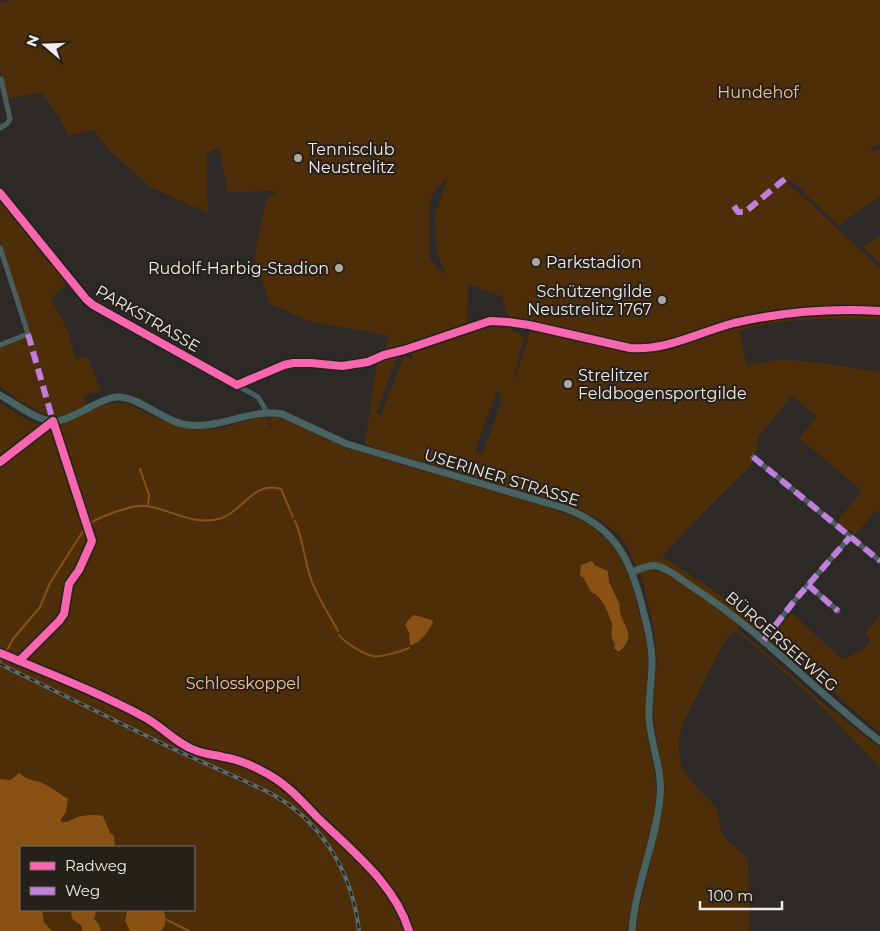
<svg xmlns="http://www.w3.org/2000/svg" width="880" height="931" font-family="Montserrat,sans-serif">
<style>
.green{fill:#4e2d09;fill-rule:evenodd}
.water{fill:#895113}
.lines{fill:none;stroke-linecap:round;stroke-linejoin:round}
.stream{stroke:#895113;stroke-width:2}
.street{stroke:#495e5d;stroke-width:5}
.secondary{stroke:#486362;stroke-width:7}
.rail-casing{stroke:#5d6a69;stroke-width:4}
.rail{stroke:#26201a;stroke-width:2;stroke-dasharray:5.5;stroke-linecap:butt}
.quiet{stroke:#c07fdc;stroke-width:6;stroke-dasharray:12 6;stroke-linecap:butt}
.cycleway-casing{stroke:#26201a;stroke-width:11}
.cycleway{stroke:#f766af;stroke-width:8}
.poi-dot{fill:#ada8a5;stroke:#26201a;stroke-width:2}
.labels{text-anchor:middle;stroke-width:4;stroke-linejoin:round;paint-order:stroke}
.park-label{font-size:16px;fill:#f6c295;stroke:#26201a}
.poi-label{font-size:16px;fill:#f2ede9;stroke:#26201a;text-anchor:start}
.street-label{font-size:16px;fill:#f2ede9;stroke:#26201a}
</style>
<rect width="100%" height="100%" fill="#2d2926"/>
<path class="green" d="M 10,0 L 880,0 L 880,144 L 870,148 L 872,151 L 880,149 L 880,196 L 845,221 L 840,226 L 804,193 L 805,191 L 790,180 L 787,182 L 880,268 L 880,320 C 834,318 783,317 739,331 L 747,366 L 780,359 L 822,363 L 880,372 L 880,513 L 876,510 L 855,535 L 837,521 L 862,491 L 799,438 L 817,417 L 792,396 L 758,437 L 758,447 L 749,468 L 717,499 L 662,556 L 712,589 L 762,625 L 769,626 L 759,639 L 740,624 L 737,628 L 828,707 L 880,748 L 880,767 L 811,696 L 738,632 L 733,632 L 723,644 L 683,723 C 678,739 676,761 687,775 C 695,787 707,796 715,807 C 723,818 716,826 726,839 C 733,848 743,850 748,860 L 750,931 L 636,931 L 639,910 L 660,823 L 665,788 L 654,722 L 653,702 L 657,663 L 654,629 L 643,582 L 625,542 L 617,533 L 600,520 L 575,507 L 366,445 L 365,443 L 377,363 L 389,356 L 396,357 L 396,360 L 376,413 L 381,415 L 404,356 L 413,359 L 411,354 L 416,348 L 484,326 L 509,324 L 513,331 L 524,337 L 514,377 L 515,379 L 531,329 L 630,350 L 637,346 L 559,331 L 535,324 L 510,320 L 501,296 L 468,284 L 467,325 L 384,353 L 389,336 L 309,321 L 270,304 L 254,259 L 266,200 L 277,191 L 228,192 L 219,148 L 206,153 L 208,213 L 150,187 L 108,149 L 93,129 L 68,136 L 60,119 L 41,92 L 8,99 L 0,69 L 0,3 ZM 448,177 L 435,215 L 437,253 L 446,276 L 430,260 L 429,207 L 432,194 ZM 497,391 L 500,393 L 501,403 L 482,455 L 475,450 Z
M 0,197 L 68,281 L 51,299 L 68,331 L 76,359 L 87,356 L 101,390 L 84,396 L 85,405 C 77,409 69,415 60,416 C 42,419 15,396 0,387 L 0,347 L 30,336 L 0,238 Z
M 880,235 L 880,263 L 863,247 Z
M 119,402 L 128,404 C 158,418 186,434 220,428 C 235,425 251,418 266,417 L 271,428 L 273,429 L 269,417 L 284,419 L 346,448 L 563,512 C 613,531 628,563 639,612 C 643,628 647,644 648,661 C 649,681 643,701 645,722 C 647,747 658,771 656,797 C 652,842 633,886 627,931 L 161,931 L 166,916 L 163,910 L 194,910 L 194,847 L 115,847 L 114,836 L 110,833 L 103,816 C 98,814 83,815 77,817 C 71,820 68,823 61,822 L 61,819 L 64,816 L 65,796 L 51,790 L 46,785 L 25,778 L 16,773 L 10,780 L 0,779 L 0,403 C 12,411 25,420 38,424 C 60,431 75,418 93,409 C 102,405 110,403 119,402 ZM 589,561 L 593,565 L 608,571 L 609,582 L 619,605 L 619,609 L 624,624 L 628,632 L 628,642 L 619,652 L 616,652 L 614,648 L 615,644 C 607,631 615,630 611,621 C 608,612 600,595 591,592 L 583,576 L 581,576 L 581,569 ZM 427,619 L 432,620 L 433,624 C 427,632 421,642 411,644 L 409,632 Z
M 792,613 L 843,660 L 865,648 L 871,640 L 864,634 L 880,616 L 880,732 C 844,703 810,670 774,642 L 771,638 L 772,635 Z
M 42,910 L 72,910 L 71,914 L 75,923 L 82,926 L 82,931 L 52,931 L 44,921 Z
M 97,910 L 126,910 L 125,921 L 130,931 L 101,931 L 101,928 L 94,919 Z"/>
<path class="water" d="M 592,561 L 594,565 L 608,571 L 609,582 L 620,605 C 617,623 642,634 618,652 L 614,648 L 615,644 C 607,632 615,630 611,621 C 608,612 601,595 591,592 L 583,577 L 580,576 L 581,565 Z
M 414,615 L 432,620 L 433,623 C 428,631 421,642 412,645 L 410,644 L 409,632 L 405,625 L 409,619 Z
M 19,773 C 26,779 31,780 40,782 C 42,782 66,797 68,799 L 66,812 L 61,819 L 61,822 C 68,823 71,820 77,817 C 83,815 98,814 103,816 L 110,833 L 114,836 L 115,847 L 21,847 L 21,910 L 42,910 L 44,922 L 52,931 L 0,931 L 0,779 L 10,780 Z
M 72,910 L 97,910 L 94,919 L 99,924 L 101,931 L 82,931 L 82,926 L 73,920 L 71,914 Z
M 127,910 L 163,910 C 167,918 167,924 161,931 L 130,931 L 125,921 Z"/>
<g class="lines">
<path class="stream" d="M 140,469 L 149,495 L 148,505
M 295,521 C 304,541 304,562 312,582 C 319,599 329,615 338,631
M 89,524 C 101,516 133,504 147,506 C 172,510 195,527 222,518 C 242,511 255,480 281,489 L 293,517
M 339,635 C 344,642 363,654 373,656 C 380,658 402,651 409,648
M 0,650 L 18,657
M 5,654 L 13,639 L 40,607 L 50,583 L 85,528
M 1,661 L 3,657
M 167,920 L 189,931"/>
<path class="street" d="M 0,128 L 7,124 L 10,119 L 1,79
M 0,193 L 86,299 L 93,305 L 258,397 L 267,412
M 0,247 L 28,334 L 0,345
M 753,457 L 880,561
M 808,585 L 838,611
M 764,640 L 795,600 L 850,537"/>
<path class="secondary" d="M 0,395 C 17,404 38,423 58,421 C 69,419 80,412 90,407 C 98,403 108,397 118,397 C 140,397 164,422 188,425 C 221,429 251,408 282,414 L 347,444 L 564,508 C 617,527 632,562 644,614 C 648,629 652,646 652,662 C 652,681 648,700 649,719 C 651,745 663,771 660,797 C 656,843 635,886 632,931
M 633,572 C 641,568 650,564 658,566 C 671,570 683,581 694,588 C 762,632 816,692 880,741"/>
<g class="rail-casing">
<path id="rail" d="M 0,664 C 56,691 111,719 167,746 C 193,758 220,770 247,782 C 257,787 268,791 277,797 C 325,826 353,876 359,931"/>
</g>
<use href="#rail" class="rail"/>
<path class="quiet" d="M 734,206 L 738,212 L 745,212 L 786,178
M 28,334 L 53,421
M 753,457 L 880,561
M 808,585 L 838,611
M 764,640 L 795,600 L 850,537"/>
<g class="cycleway-casing">
<path id="cycleway" d="M 0,193 L 86,299 L 93,305 L 237,385 L 284,365 L 293,363 L 311,363 L 342,366 L 368,362 L 384,355 L 404,350 L 490,321 L 508,322 L 529,325 L 630,348 C 667,351 699,332 734,323 C 782,312 831,308 880,311
M 0,462 L 53,421
M 0,653 C 48,673 100,693 146,718 C 164,728 178,745 197,751 C 205,754 215,755 223,757 C 236,759 251,765 262,771 C 285,782 300,799 317,817 C 351,850 395,884 409,931
M 19,661 L 59,621 L 64,614 L 69,584 L 79,570 L 92,541 L 53,421"/>
</g>
<use href="#cycleway" class="cycleway"/>
</g>
<g class="poi-dot">
<circle cx="298" cy="158" r="5"/>
<circle cx="536" cy="262" r="5"/>
<circle cx="339" cy="268" r="5"/>
<circle cx="662" cy="300" r="5"/>
<circle cx="568" cy="384" r="5"/>
</g>
<g class="labels">
<g class="park-label">
<text x="758" y="98">Hundehof</text>
<text x="243" y="689">Schlosskoppel</text>
</g>
<g class="poi-label">
<text x="308" y="155">Tennisclub<tspan x="308" dy="18">Neustrelitz</tspan></text>
<text x="546" y="268">Parkstadion</text>
<text x="329" y="274" text-anchor="end">Rudolf-Harbig-Stadion</text>
<text x="652" y="297" text-anchor="end">Schützengilde<tspan x="652" dy="18">Neustrelitz 1767</tspan></text>
<text x="578" y="381">Strelitzer<tspan x="578" dy="18">Feldbogensportgilde</tspan></text>
</g>
<g class="street-label">
<text transform="translate(148 318) rotate(30)" y="6">PARKSTRASSE</text>
<text transform="translate(502 477) rotate(17)" y="6">USERINER STRASSE</text>
<text transform="translate(782 641) rotate(41)" y="6">BÜRGERSEEWEG</text>
</g>
</g>
<rect x="20" y="846" width="175" height="65" fill="#26201a" stroke="#78726d"/>
<rect x="30" y="862" width="25" height="8" fill="#f766af" stroke="#78726d"/>
<text x="65" y="871" font-size="15" fill="#f2ede9">Radweg</text>
<rect x="30" y="887" width="25" height="8" fill="#c07fdc" stroke="#78726d"/>
<text x="65" y="896" font-size="15" fill="#f2ede9">Weg</text>
<g transform="translate(45 45) rotate(289)" stroke="#26201a" stroke-width="4" paint-order="stroke">
<path d="M0-4L9 19L0 12L-9 19Z" fill="#f2ede9"/>
<text y="-8" font-size="14" font-weight="bold" text-anchor="middle" fill="#f2ede9">N</text>
</g>
<path d="M700 901v8h82v-8" fill="none" stroke="#f2ede9" stroke-width="2.5"/>
<text x="708" y="901" font-size="15" fill="#f2ede9" stroke="#26201a" stroke-width="4" paint-order="stroke">100 m</text>
</svg>
